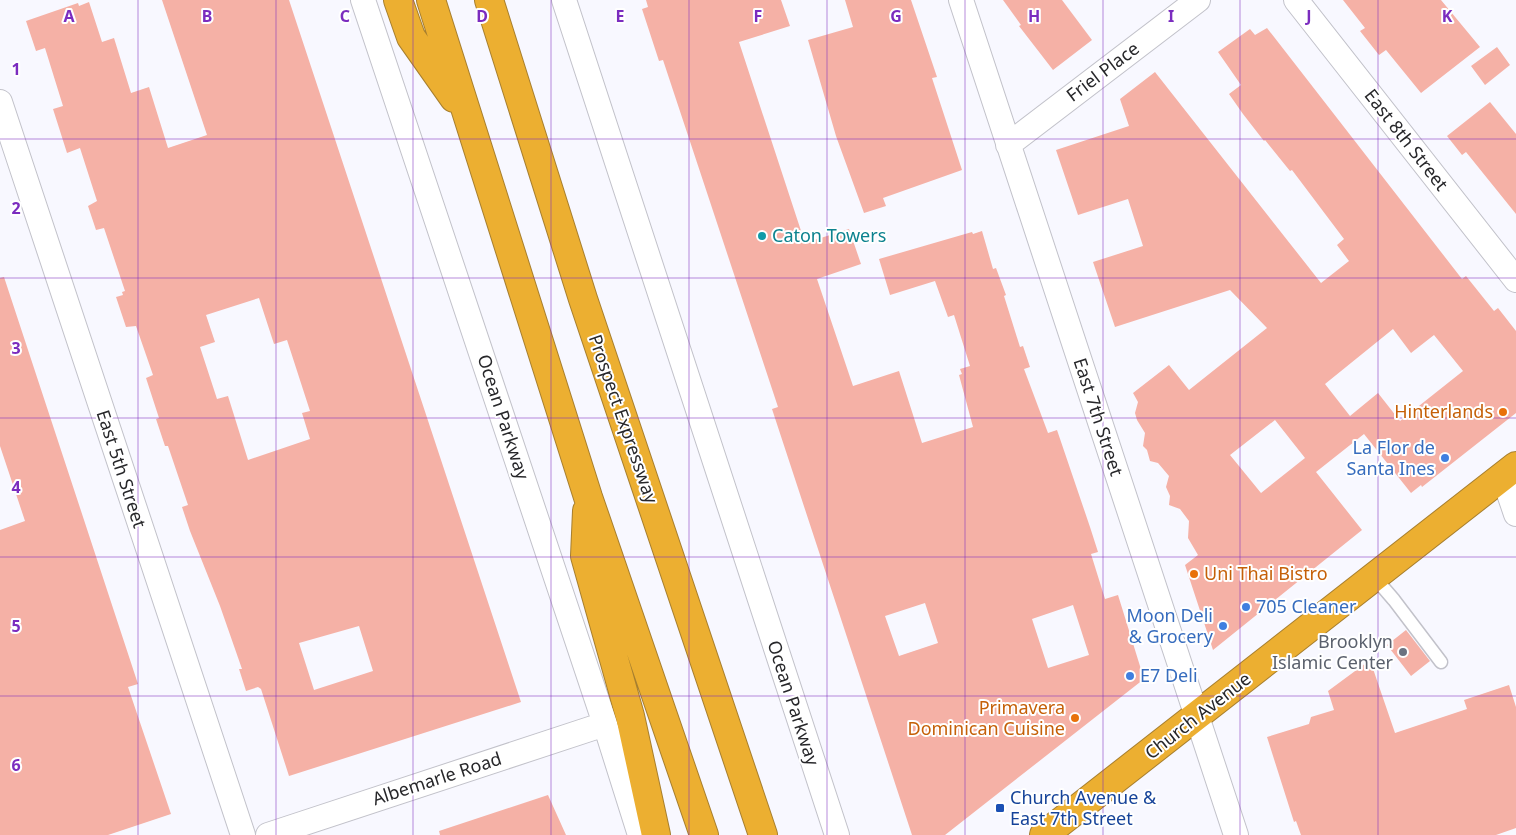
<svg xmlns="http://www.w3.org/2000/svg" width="1516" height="835" font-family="'Noto Sans',sans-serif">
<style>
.building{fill:#f5b1a6;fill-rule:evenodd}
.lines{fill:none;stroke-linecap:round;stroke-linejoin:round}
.lane-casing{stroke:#c2c2ca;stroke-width:15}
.street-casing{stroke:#c2c2ca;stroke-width:26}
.highway-casing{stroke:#a77f2f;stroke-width:30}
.lane{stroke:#fff;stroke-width:12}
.street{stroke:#fff;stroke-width:24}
.highway{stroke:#ecaf31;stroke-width:28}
.grid{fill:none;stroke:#7b2cbf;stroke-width:1;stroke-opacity:0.55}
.culture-dot{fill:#0f9aa8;stroke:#fff;stroke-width:2}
.food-dot{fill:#e8710a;stroke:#fff;stroke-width:2}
.shop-dot{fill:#3f7fe0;stroke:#fff;stroke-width:2}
.worship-dot{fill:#6b7280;stroke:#fff;stroke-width:2}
.transit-dot{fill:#1a4fb4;stroke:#fff;stroke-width:2}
.labels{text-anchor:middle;stroke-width:4;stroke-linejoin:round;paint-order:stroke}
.street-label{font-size:18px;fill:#27272a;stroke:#fff}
.culture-label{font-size:18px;fill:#0d838f;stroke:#fff;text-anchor:start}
.food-label{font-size:18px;fill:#c56008;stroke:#fff;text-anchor:end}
.shop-label{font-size:18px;fill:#366cbe;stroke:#fff;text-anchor:end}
.worship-label{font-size:18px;fill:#5b616d;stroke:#fff;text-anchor:end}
.transit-label{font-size:18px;fill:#164399;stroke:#fff;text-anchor:start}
.grid-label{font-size:16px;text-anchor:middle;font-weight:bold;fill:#7b2cbf;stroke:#fff;stroke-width:4;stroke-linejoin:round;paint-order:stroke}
</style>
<rect width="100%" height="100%" fill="#f8f8ff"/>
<path class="building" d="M 162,0 L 289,0 L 521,702 L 289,776 L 261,689 L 258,687 L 246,691 L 239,669 L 242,669 L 220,606 L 190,531 L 182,507 L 188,505 L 168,446 L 165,446 L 156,419 L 159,418 L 146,378 L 153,375 L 136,326 L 126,327 L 116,297 L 123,295 L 122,292 L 125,291 L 104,228 L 96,230 L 88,206 L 97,201 L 80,148 L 67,153 L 53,109 L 63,106 L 45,48 L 36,51 L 26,21 L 78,3 L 79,6 L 89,2 L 102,42 L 114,38 L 131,93 L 149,87 L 168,148 L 207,135 ZM 259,298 L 274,344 L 287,340 L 310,411 L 302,413 L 310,439 L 248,460 L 228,396 L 217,399 L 200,347 L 215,342 L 206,315 ZM 359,626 L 373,671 L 314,690 L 299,643 Z
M 646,0 L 781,0 L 790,26 L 739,42 L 805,243 L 849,229 L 861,264 L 817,279 L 853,386 L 899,371 L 922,443 L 973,427 L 959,375 L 962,374 L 960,369 L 970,366 L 954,315 L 948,317 L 935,281 L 890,295 L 879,259 L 972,232 L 973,234 L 982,231 L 993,269 L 996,268 L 1006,295 L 1004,296 L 1020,347 L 1023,346 L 1030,367 L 1024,369 L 1048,433 L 1057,430 L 1090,527 L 1098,552 L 1091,554 L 1105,599 L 1118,595 L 1144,679 L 945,835 L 912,835 L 772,409 L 778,407 L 663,60 L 659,61 L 642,9 L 648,7 ZM 925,603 L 938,643 L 899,656 L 885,616 ZM 1073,605 L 1089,655 L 1048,668 L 1032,619 Z
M 845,0 L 911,0 L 937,77 L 932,78 L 962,170 L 883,198 L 886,206 L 864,213 L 836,136 L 808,40 L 853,27 Z
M 1003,0 L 1062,0 L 1092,40 L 1053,70 L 1019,26 L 1021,25 Z
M 1343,0 L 1441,0 L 1480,47 L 1421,93 L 1386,50 L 1379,55 L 1360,31 L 1365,28 Z
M 1267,28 L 1462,279 L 1466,276 L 1494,311 L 1498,308 L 1516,331 L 1516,413 L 1422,487 L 1421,485 L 1411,493 L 1364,434 L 1316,472 L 1362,530 L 1213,650 L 1185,565 L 1198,555 L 1188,538 L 1189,521 L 1180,509 L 1169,505 L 1170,496 L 1166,487 L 1169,476 L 1158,463 L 1150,461 L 1147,450 L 1143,446 L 1145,433 L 1137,420 L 1135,413 L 1138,402 L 1133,393 L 1169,365 L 1189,390 L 1267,328 L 1230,290 L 1115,327 L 1093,262 L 1143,246 L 1128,199 L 1078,215 L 1056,150 L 1129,126 L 1120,99 L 1155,72 L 1321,283 L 1349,261 L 1337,245 L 1344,239 L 1292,170 L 1290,171 L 1265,140 L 1264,141 L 1243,114 L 1229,94 L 1241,85 L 1218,52 L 1250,29 L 1255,35 ZM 1393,329 L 1411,353 L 1434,335 L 1463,371 L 1400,421 L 1378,393 L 1350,416 L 1325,384 ZM 1275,420 L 1305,458 L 1261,493 L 1230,455 Z
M 1497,47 L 1510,65 L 1485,85 L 1471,66 Z
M 1490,102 L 1516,134 L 1516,214 L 1466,152 L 1462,155 L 1447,136 Z
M 4,277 L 138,684 L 128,687 L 171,814 L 108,835 L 0,835 L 0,530 L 25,521 L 0,446 L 0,278 Z
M 1406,630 L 1430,661 L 1411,676 L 1387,645 Z
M 1370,660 L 1395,733 L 1467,709 L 1464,700 L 1509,685 L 1516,707 L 1516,828 L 1496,835 L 1301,835 L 1296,821 L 1294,822 L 1267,737 L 1309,724 L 1311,717 L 1334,710 L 1328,691 Z
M 548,795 L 566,835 L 440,835 L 439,831 Z"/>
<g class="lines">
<g class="lane-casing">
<path id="lane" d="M 1375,578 L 1394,600 L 1441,662"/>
</g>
<g class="street-casing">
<path id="street" d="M 363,0 L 605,724 L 640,835
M 564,0 L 837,835
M 961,0 L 1236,835
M 1296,0 L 1516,280
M 0,102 L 243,835
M 1008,145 L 1198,0
M 1503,476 L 1516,514
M 268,835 L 605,724"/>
</g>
<g class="highway-casing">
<path id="highway" d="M 398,0 L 411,37 L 454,98
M 431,0 L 588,497 L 704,835
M 489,0 L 583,299 L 763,835
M 587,511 L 585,556 L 630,716 L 656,835
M 1044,835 L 1516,466"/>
</g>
<use href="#lane" class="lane"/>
<use href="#street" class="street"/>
<use href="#highway" class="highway"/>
</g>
<path class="grid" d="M 138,0 L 138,835M 276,0 L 276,835M 413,0 L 413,835M 551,0 L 551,835M 689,0 L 689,835M 827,0 L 827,835M 965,0 L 965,835M 1103,0 L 1103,835M 1240,0 L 1240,835M 1378,0 L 1378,835M 0,139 L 1516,139M 0,278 L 1516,278M 0,418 L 1516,418M 0,557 L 1516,557M 0,696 L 1516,696"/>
<circle class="culture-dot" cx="762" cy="236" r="5"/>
<g class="food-dot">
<circle cx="1503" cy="412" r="5"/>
<circle cx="1194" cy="574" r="5"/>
<circle cx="1075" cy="718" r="5"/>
</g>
<g class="shop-dot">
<circle cx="1445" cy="458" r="5"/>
<circle cx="1246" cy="607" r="5"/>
<circle cx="1223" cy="626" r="5"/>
<circle cx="1130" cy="676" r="5"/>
</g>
<circle class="worship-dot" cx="1403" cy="652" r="5"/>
<rect class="transit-dot" x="995" y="803" width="10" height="10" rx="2.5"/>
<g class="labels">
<g class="street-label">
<text transform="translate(1103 72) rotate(-37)" y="6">Friel Place</text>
<text transform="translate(1406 140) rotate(52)" y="6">East 8th Street</text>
<text transform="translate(503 417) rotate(72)" y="6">Ocean Parkway</text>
<text transform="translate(1098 417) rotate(72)" y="6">East 7th Street</text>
<text transform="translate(623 419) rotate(71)" y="6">Prospect Expressway</text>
<text transform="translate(121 469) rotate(72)" y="6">East 5th Street</text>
<text transform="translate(793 703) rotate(72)" y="6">Ocean Parkway</text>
<text transform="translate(1198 716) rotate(-38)" y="6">Church Avenue</text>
<text transform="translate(437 779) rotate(-18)" y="6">Albemarle Road</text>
</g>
<g class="culture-label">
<text x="772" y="242">Caton Towers</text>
</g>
<g class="food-label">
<text x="1493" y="418">Hinterlands</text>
<text x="1204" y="580" text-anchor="start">Uni Thai Bistro</text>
<text x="1065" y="714">Primavera<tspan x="1065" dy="21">Dominican Cuisine</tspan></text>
</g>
<g class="shop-label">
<text x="1435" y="454">La Flor de<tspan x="1435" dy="21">Santa Ines</tspan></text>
<text x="1256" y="613" text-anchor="start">705 Cleaner</text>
<text x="1213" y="622">Moon Deli<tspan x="1213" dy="21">&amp; Grocery</tspan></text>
<text x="1140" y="682" text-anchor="start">E7 Deli</text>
</g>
<g class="worship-label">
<text x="1393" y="648">Brooklyn<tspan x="1393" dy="21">Islamic Center</tspan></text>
</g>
<g class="transit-label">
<text x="1010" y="804">Church Avenue &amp;<tspan x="1010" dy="21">East 7th Street</tspan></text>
</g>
</g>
<g class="grid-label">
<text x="69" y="22">A</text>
<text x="207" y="22">B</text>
<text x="345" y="22">C</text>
<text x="482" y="22">D</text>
<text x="620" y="22">E</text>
<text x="758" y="22">F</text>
<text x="896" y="22">G</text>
<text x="1034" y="22">H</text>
<text x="1171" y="22">I</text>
<text x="1309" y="22">J</text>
<text x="1447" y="22">K</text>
<text x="16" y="75">1</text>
<text x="16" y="214">2</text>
<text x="16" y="354">3</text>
<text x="16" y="493">4</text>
<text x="16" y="632">5</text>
<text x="16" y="771">6</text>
</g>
</svg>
